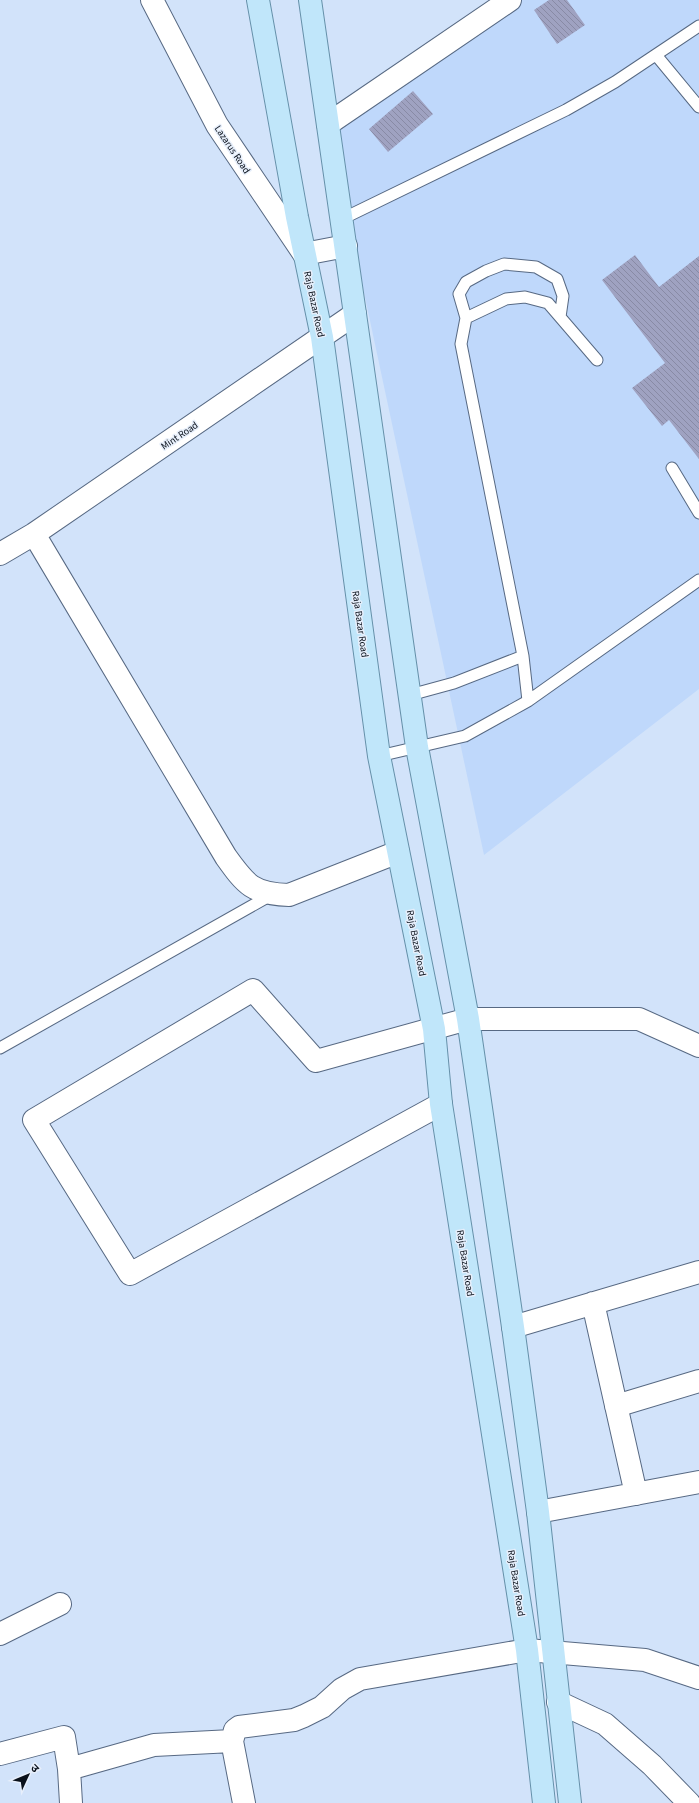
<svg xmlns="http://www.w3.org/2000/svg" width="699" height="1803" font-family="'Source Sans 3','Noto Sans Devanagari',sans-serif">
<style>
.built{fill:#bfd8fb}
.building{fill:url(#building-back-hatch)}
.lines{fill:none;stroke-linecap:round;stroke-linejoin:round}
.service-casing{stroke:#576983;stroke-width:13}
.minor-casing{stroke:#576983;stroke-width:24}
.primary-casing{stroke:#6590a9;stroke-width:24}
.service{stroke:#fff;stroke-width:11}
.minor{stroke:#fff;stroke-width:22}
.primary{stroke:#c0e6fa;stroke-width:22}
.labels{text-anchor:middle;stroke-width:3;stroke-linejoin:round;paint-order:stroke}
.street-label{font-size:10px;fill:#09101a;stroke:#e7effb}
</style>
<defs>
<pattern id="building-back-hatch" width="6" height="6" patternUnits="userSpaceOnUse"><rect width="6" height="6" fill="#9fa2c1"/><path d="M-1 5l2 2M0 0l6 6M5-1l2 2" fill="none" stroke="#888aa5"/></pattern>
</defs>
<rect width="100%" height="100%" fill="#d2e3fa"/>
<path class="built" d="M 517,0 L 699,0 L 699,689 L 484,855 L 328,124 Z"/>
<path class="building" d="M 549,0 L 567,0 L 585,25 L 557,44 L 534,10 Z
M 413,91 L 433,114 L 388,152 L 369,129 Z
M 635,255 L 659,287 L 699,256 L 699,459 L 669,420 L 662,426 L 632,388 L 665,363 L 602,280 Z"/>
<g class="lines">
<g class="service-casing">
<path id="service" d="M 656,55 L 699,107
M 342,219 L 566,110 L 615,82 L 699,26
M 466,318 L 459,294 L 466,282 L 486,271 L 504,264 L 536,267 L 557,279 L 563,296 L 560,317
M 672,468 L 699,513
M 410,695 L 454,683 L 523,656
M 528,701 L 699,580
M 379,756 L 465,736 L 528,701 L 523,656 L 461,344 L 466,318 L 506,299 L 525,297 L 548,303 L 597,360
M 0,1048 L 271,895"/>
</g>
<g class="minor-casing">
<path id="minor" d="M 152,0 L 217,125 L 304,254 L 346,246
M 328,124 L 510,0
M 34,534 L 226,857 C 246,885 253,894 289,895 L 398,852
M 0,554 L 34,534 L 355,314
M 441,1104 L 130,1274 L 34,1120 L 253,990 L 316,1061 L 468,1019 L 639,1019 L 699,1046
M 593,1303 L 636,1494
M 513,1327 L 699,1272
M 616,1406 L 699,1381
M 538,1512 L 699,1482
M 0,1634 L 60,1604
M 558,1702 L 605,1724 L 652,1765 L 689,1803
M 0,1754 L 64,1737 L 69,1769 L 154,1745 L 232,1741
M 69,1769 L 71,1803
M 244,1803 L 232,1741 L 235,1730 L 239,1727 L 294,1720 L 304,1716 L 322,1707 L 342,1689 L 360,1679 L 527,1650 L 645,1660 L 699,1678"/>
</g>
<g class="primary-casing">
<path id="primary" d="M 258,0 L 297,217 L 322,337 L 379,756 L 434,1029 L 441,1104 L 527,1650 L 544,1803
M 310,0 L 417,747 L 468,1019 L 513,1327 L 538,1512 L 570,1803"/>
</g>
<use href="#service" class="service"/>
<use href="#minor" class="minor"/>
<use href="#primary" class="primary"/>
</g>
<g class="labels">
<g class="street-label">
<text transform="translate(233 149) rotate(56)" y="4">Lazarus Road</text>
<text transform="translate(315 304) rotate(78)" y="4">Raja Bazar Road</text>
<text transform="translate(179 435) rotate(-34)" y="4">Mint Road</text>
<text transform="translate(361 624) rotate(82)" y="4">Raja Bazar Road</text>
<text transform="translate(417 943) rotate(79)" y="4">Raja Bazar Road</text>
<text transform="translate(466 1263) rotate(81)" y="4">Raja Bazar Road</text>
<text transform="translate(517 1583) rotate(81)" y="4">Raja Bazar Road</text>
</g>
</g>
<g transform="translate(28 1775) rotate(46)" stroke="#e7effb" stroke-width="3" paint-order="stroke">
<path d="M0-3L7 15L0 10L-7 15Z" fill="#09101a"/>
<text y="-6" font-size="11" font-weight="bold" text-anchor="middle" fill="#09101a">उ</text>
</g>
</svg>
